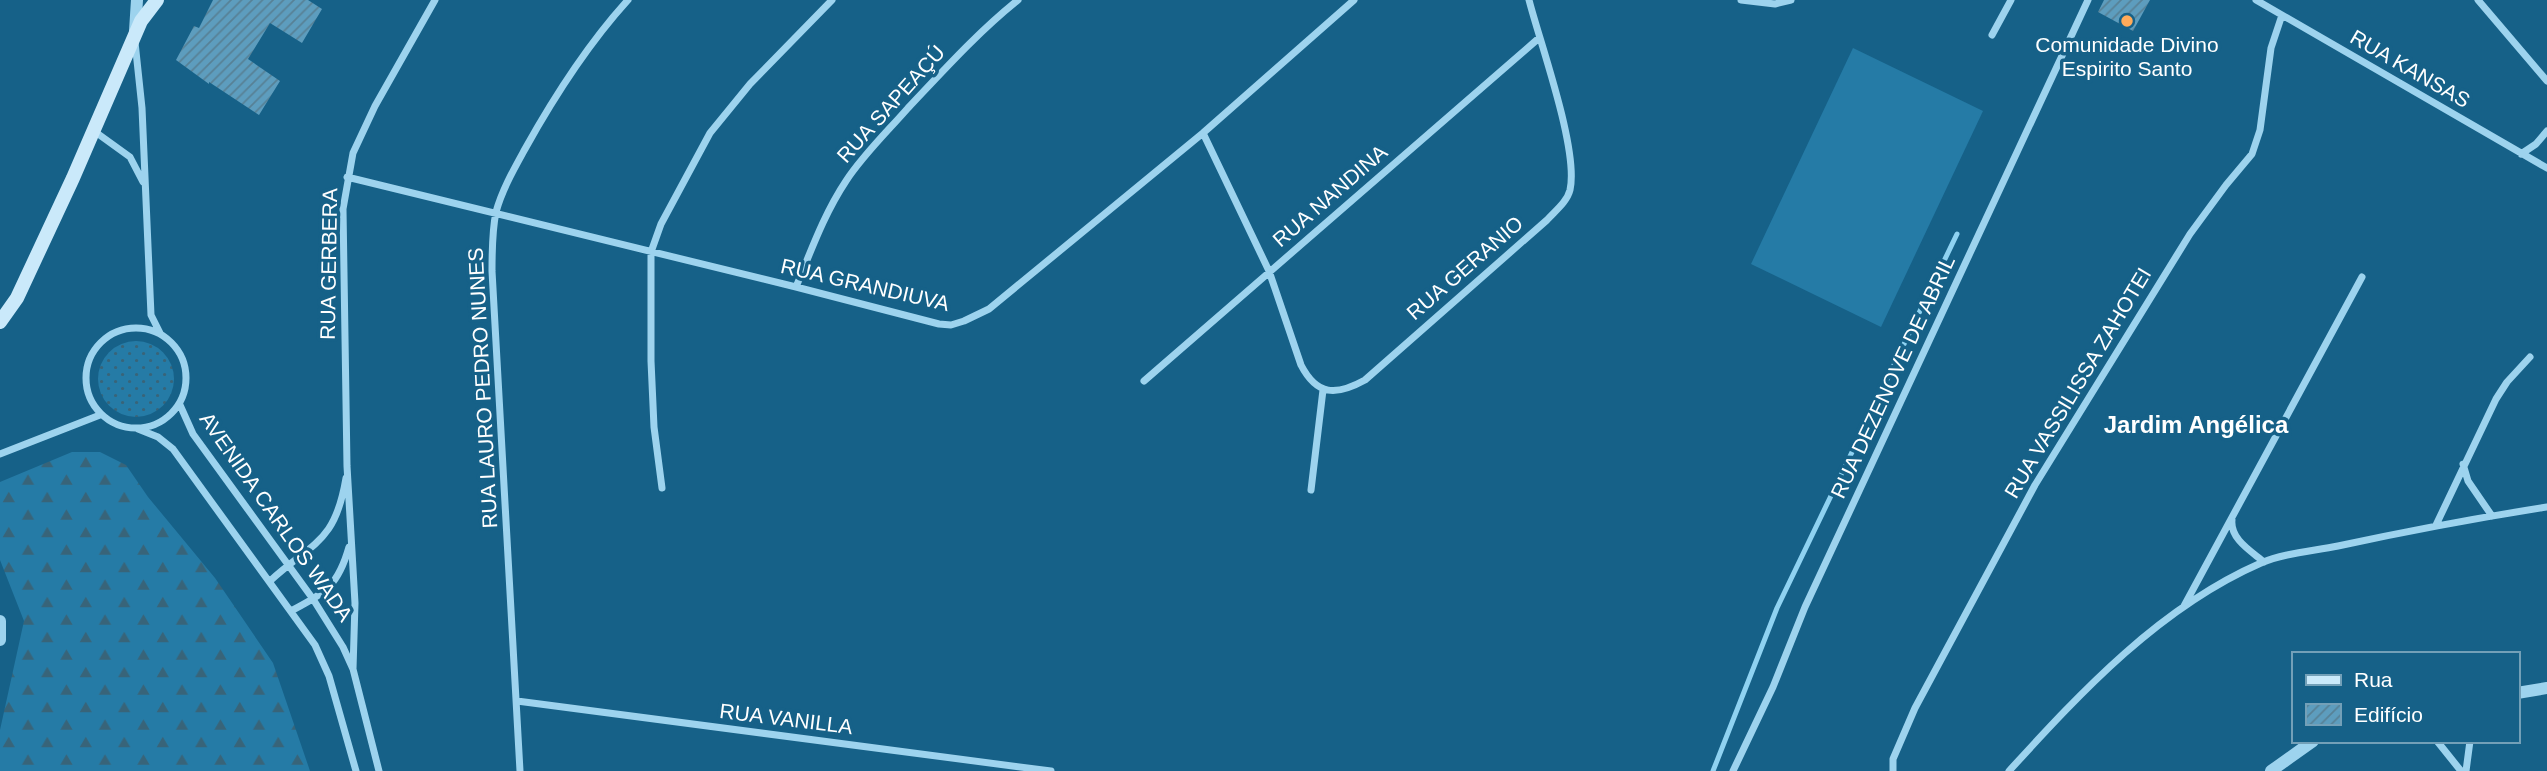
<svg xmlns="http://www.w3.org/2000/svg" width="2547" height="771" font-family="Helvetica,sans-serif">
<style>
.grass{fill:url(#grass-dots)}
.forest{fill:url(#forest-firs)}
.garden{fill:#257ba6}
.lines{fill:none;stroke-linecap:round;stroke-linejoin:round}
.stream{stroke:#8fd2f1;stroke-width:5}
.building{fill:url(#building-hatch)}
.minor{stroke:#9dd3ee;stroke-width:7}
.tertiary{stroke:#9dd3ee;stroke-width:12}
.secondary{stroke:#cae9fa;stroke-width:14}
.poi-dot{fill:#ffab5a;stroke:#166188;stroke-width:2.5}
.labels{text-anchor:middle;stroke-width:7;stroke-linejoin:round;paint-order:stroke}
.poi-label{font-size:21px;fill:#fff;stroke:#166188}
.street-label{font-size:21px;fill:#fff;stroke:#166188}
.quarter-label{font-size:24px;font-weight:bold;fill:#fff;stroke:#166188}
</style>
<defs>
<pattern id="grass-dots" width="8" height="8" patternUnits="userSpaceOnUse" patternTransform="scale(1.75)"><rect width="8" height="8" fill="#257ba6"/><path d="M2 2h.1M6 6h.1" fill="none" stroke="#386479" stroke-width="1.8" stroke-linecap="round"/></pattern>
<pattern id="forest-firs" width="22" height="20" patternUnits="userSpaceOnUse" patternTransform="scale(1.75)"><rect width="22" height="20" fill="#257ba6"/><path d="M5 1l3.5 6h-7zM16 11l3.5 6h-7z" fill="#386479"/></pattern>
<pattern id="building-hatch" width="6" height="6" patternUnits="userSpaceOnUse" patternTransform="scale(1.75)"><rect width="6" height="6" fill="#5d9dbe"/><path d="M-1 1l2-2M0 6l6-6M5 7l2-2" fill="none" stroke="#578196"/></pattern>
</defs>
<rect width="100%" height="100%" fill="#166188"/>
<path class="grass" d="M98 379a38 38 0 1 1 76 0a38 38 0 1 1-76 0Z"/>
<path class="forest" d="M 72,452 L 100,452 L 126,465 L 148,497 L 215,578 L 273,663 L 310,771 L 0,771 L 0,730 L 24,621 L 0,560 L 0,482 Z"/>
<path class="garden" d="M 1853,48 L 1983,111 L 1881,327 L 1751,264 Z"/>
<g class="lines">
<path class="stream" d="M 1713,771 L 1777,608 L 1957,234"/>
</g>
<path class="building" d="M 213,0 L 308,0 L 322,9 L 302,43 L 270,23 L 248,59 L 280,81 L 259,115 L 209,82 L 209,84 L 176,60 L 194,26 L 199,28 Z
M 2104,0 L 2150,0 L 2133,31 L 2098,12 Z"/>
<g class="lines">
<path class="minor" d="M 1741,0 L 1775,4 L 1791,0
M 2256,0 L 2547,168
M 2478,0 L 2547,81
M 1992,35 L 2011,0
M 135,42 L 142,108 L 151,315 L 160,333
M 94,131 L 130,157 L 143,182
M 1203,133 L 1269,271 L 1301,365 C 1317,396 1336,396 1365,380 L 1547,220 C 1555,211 1567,202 1570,190 C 1579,150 1540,43 1529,0
M 2521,154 L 2536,144 L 2547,131
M 347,177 L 796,287 L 939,324 L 951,325 L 964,321 L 989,309 L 1203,133 L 1354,0
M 796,287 C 811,251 824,214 846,181 C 863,155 887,132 908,108 C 943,71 978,32 1018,0
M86 378a50 50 0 1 1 100 0a50 50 0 1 1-100 0Z
M 1144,381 L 1539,38
M 180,405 L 193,434 L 313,599 L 343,647 L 353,669 L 379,771
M 138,429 L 158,437 L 173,449 L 315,645 L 329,676 L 356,771
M 0,454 L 100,415
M 2463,464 L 2468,481 L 2492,516
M 662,488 L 654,427 L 651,361 L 651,252 L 661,224 L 710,133 L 750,84 L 832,0
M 1311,490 L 1323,390
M 2232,520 C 2230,539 2251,551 2264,562
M 2436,525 L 2496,399 L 2507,382 L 2530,357
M 270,581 C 314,541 335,543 346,478
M 2184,606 L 2362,277
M 291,611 C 326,592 338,586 349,547
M 353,669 L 355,603 L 347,466 L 343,209 L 353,153 L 375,106 L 435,0
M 517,701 L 1051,771
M 2437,741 L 2461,771
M 520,771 L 492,271 C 492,251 492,231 496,212 C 502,190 514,169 525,149 C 554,97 588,44 628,0
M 1733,771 L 1773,687 L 1805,607 L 2088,0
M 1893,771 L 1893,759 L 1915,708 L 2035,485 L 2190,234 L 2226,185 L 2252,154 L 2260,130 L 2271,48 L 2282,15
M 2009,771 C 2082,691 2160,607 2261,563 C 2284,553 2314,551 2338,546 C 2408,531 2477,518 2547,507
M 2466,771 L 2470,741"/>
<path class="tertiary" d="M 135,31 L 137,0
M 0,621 L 0,640
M 2517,693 L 2547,688
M 2271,771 L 2313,741"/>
<path class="secondary" d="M 0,322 L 17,298 L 73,178 L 141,21 L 157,0"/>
</g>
<circle class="poi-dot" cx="2127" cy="21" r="7"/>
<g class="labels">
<g class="poi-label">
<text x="2127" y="52">Comunidade Divino<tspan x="2127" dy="24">Espirito Santo</tspan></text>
</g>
<g class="street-label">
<text transform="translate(2410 69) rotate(30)" y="7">RUA KANSAS</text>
<text transform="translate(891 104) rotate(-48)" y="7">RUA SAPEAÇÚ</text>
<text transform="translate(1330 196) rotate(-41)" y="7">RUA NANDINA</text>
<text transform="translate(329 264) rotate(-89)" y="7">RUA GERBERA</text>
<text transform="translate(1465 268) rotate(-41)" y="7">RUA GERANIO</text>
<text transform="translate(865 285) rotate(13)" y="7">RUA GRANDIUVA</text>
<text transform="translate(1893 377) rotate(-65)" y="7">RUA DEZENOVE DE ABRIL</text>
<text transform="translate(2078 383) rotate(-59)" y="7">RUA VASSILISSA ZAHOTEI</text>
<text transform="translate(483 388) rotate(-93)" y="7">RUA LAURO PEDRO NUNES</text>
<text transform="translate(276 517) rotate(55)" y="7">AVENIDA CARLOS WADA</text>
<text transform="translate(786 719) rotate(7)" y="7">RUA VANILLA</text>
</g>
<g class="quarter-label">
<text x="2196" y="433">Jardim Angélica</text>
</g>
</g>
<rect x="2292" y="652" width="228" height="91" fill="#166188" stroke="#73a0b8" stroke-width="2"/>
<rect x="2306" y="675" width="35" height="10" fill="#cae9fa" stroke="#73a0b8" stroke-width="2"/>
<text x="2354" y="687" font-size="21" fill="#ffffff">Rua</text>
<rect x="2306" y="704" width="35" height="21" fill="url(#building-hatch)" stroke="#73a0b8" stroke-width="2"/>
<text x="2354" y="722" font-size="21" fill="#ffffff">Edifício</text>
</svg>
